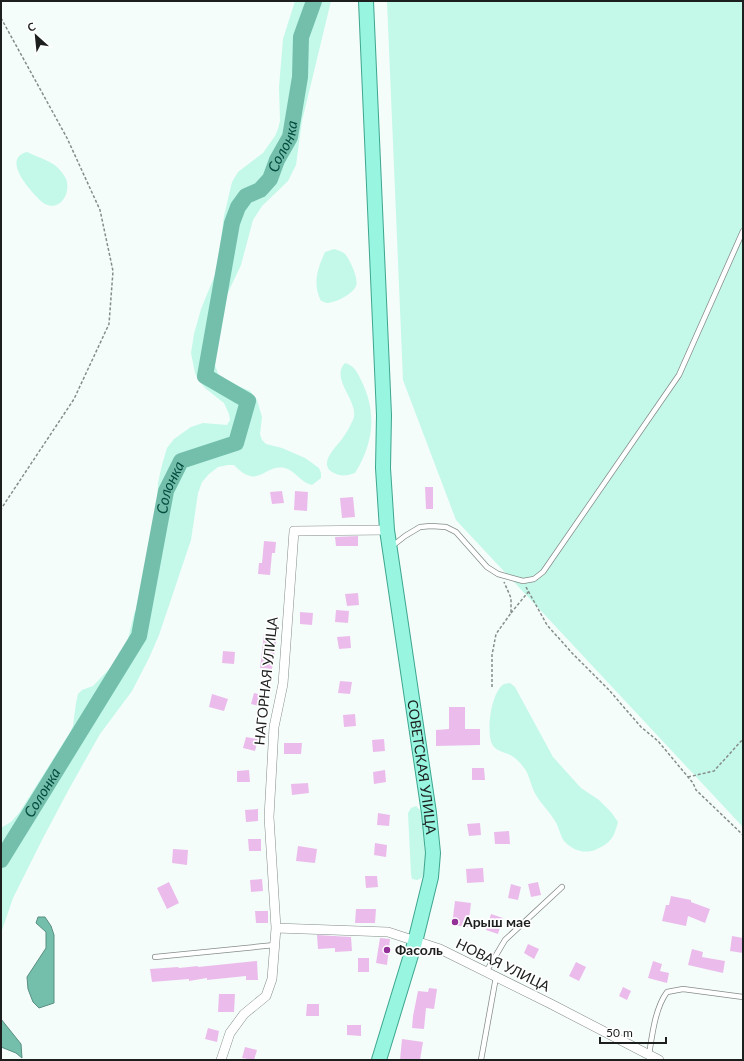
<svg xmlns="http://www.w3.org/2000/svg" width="744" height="1061" font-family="Lato,sans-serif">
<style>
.green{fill:#c4f8e9}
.water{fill:#73bfac;stroke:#598f81}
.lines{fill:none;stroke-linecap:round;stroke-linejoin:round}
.river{stroke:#73bfac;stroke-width:16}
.building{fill:#ebbceb}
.service-casing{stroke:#858c8a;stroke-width:6}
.minor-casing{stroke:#858c8a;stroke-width:10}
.primary-casing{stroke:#3ea68f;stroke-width:16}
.path{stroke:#868c8a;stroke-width:1.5;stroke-dasharray:3 2;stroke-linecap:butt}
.service{stroke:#fff;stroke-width:4.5}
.minor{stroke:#fff;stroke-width:9}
.primary{stroke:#97f5e0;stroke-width:14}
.poi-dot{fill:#943198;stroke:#fff;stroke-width:1.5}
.labels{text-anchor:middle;stroke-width:3.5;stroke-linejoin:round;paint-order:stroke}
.street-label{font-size:14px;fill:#1c1f1e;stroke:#fff}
.poi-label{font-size:14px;font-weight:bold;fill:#1c1f1e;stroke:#fff;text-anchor:start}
.water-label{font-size:15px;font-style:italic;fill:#044b3e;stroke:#fff}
</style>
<rect width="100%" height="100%" fill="#f4fdfa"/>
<path class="green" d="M 295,1 L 331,1 L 302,121 L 296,165 L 288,181 L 262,206 L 253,220 L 241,265 L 224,301 L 212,348 L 213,360 L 219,376 L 223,380 L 250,391 L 257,400 L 262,417 L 260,434 L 262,440 L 266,444 L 282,448 L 305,458 L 319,468 L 321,473 L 321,478 L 312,485 C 301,483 296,471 285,468 C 263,464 259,491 234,465 L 228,465 L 218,467 L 209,474 L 202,482 L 198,493 L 191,540 L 159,635 L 149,658 L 132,691 L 100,734 L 69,789 L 42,840 L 13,898 L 1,933 L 1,828 L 11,822 L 19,813 L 69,734 L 73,726 L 76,703 L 78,694 L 82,690 L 93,686 L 114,664 L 128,639 L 134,614 L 145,591 L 150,570 L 157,507 L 158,483 L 162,465 L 167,448 L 174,439 L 191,427 L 203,423 L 227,425 L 230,420 L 229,414 L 224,403 L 205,388 L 198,380 L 195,373 L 191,353 L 194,334 L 201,309 L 217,270 L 224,216 L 232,182 L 238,172 L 263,153 L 275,136 L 278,129 L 280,121 L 279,87 L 283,39 Z
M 387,1 L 743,1 L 743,827 L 456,520 L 403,380 Z
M 27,152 C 35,156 51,161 57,167 C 61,171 66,177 67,182 C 70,198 56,213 42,202 C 32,193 0,159 27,152 Z
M 334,249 C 338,250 343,252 345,254 C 350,260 359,279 356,286 C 353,294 335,303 327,303 C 325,303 323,301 321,301 C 312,283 318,268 325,252 Z
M 345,363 C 354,365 357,372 361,380 C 377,412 374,443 355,473 C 346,476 341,477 332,472 C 318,463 337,446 342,439 C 346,434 352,423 354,417 C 357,399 330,378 345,363 Z
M 510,683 L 515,687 L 553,757 L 581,788 L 599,800 L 611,812 L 618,822 C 614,837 611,843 597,849 C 585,855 572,850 564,841 C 560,835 559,827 555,821 C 550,812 541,804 536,795 C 531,787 530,777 525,769 C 522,765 517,759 512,756 C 506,752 496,752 492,744 C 486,731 491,692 504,684 C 505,684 510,683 510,683 Z
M 416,806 L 420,810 L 422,815 L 426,867 L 422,878 L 417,880 L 412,879 L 411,874 L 408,813 L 411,808 Z"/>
<path class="water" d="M 38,917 L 45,917 L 51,926 L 54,935 L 54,1003 L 39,1008 L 33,1002 L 28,989 L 27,977 L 46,948 L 46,932 L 36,923 Z
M 1,1019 L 21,1044 L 22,1058 L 16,1053 L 1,1047 Z"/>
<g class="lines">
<path class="river" id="s1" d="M 1,860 L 139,636 L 166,491 L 181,461 L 236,443 L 248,401 L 205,376 L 232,223 L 238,207 L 246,196 L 260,190 L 270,179 L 277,160 L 290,137 L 300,77 L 301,37 L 314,1"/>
</g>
<path class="building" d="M 425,487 L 433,487 L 433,509 L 426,509 Z
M 282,491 L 284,503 L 272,504 L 270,492 Z
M 295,491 L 308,492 L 307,511 L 294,510 Z
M 353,497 L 355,517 L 342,518 L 340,498 Z
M 358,536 L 358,546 L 336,546 L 335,537 Z
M 264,541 L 276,542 L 275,553 L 272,553 L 270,575 L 258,574 L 259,563 L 262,563 Z
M 358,593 L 359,605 L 347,606 L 345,594 Z
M 336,610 L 349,611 L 348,623 L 335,622 Z
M 300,612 L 313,613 L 312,625 L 300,624 Z
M 264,635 L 277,636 L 272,669 L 260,668 Z
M 350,636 L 351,648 L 339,649 L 337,637 Z
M 223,651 L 235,652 L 234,664 L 222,663 Z
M 340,681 L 352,682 L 350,694 L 338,693 Z
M 254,693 L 266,696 L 263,707 L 251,704 Z
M 212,694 L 228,699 L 224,711 L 209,707 Z
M 449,707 L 465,707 L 465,729 L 480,729 L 480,745 L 436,746 L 436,730 L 449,729 Z
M 355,714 L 356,726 L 344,727 L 343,715 Z
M 246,737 L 258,739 L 255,751 L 243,748 Z
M 384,739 L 385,751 L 373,752 L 372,740 Z
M 284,743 L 302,743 L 301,754 L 284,754 Z
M 472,768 L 484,768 L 485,780 L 472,780 Z
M 249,770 L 250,782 L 237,782 L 237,771 Z
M 385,770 L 386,782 L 374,784 L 373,772 Z
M 308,783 L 309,793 L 292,795 L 291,784 Z
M 258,809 L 258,821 L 246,822 L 245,810 Z
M 378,813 L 390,815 L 389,826 L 377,825 Z
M 480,823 L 481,835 L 469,836 L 467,824 Z
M 509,831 L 510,844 L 495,844 L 494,832 Z
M 248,839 L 261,839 L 261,851 L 249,851 Z
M 375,843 L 387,845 L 386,857 L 374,855 Z
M 298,846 L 317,849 L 315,863 L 296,861 Z
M 173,849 L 188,850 L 187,865 L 172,863 Z
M 483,868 L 484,882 L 467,883 L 466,869 Z
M 365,876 L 377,876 L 378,887 L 366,888 Z
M 262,879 L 263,891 L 251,892 L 250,880 Z
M 169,882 L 179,903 L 167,909 L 157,888 Z
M 538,882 L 541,895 L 531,897 L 528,884 Z
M 511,884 L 521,887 L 518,900 L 508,898 Z
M 671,896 L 691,900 L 691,902 L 710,909 L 705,923 L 688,916 L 686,926 L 662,921 L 666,905 L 669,905 Z
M 455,901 L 471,903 L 468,927 L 452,925 Z
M 356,909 L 376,909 L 375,923 L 355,923 Z
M 255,911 L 268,911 L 268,923 L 256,923 Z
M 491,914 L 503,918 L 498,934 L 486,930 Z
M 317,935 L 351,937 L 352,951 L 335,952 L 335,948 L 318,949 Z
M 732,936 L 743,938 L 743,953 L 730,951 Z
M 380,938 L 390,939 L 387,965 L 376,963 Z
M 528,944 L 539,949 L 534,959 L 524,953 Z
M 692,949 L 703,952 L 702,957 L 725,961 L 723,973 L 688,965 Z
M 358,958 L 369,958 L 369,972 L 358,972 Z
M 257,961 L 258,980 L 246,980 L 246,976 L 207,980 L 207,978 L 189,981 L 189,979 L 152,982 L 150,969 L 178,967 L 179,968 L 198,966 L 198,967 Z
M 653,961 L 662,964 L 660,971 L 669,973 L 667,983 L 648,978 Z
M 576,962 L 586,967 L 579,981 L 569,976 Z
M 623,987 L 631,991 L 627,1000 L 619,996 Z
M 429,988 L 437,989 L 434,1009 L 426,1008 L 424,1029 L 412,1028 L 413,1016 L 418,991 L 428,992 Z
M 219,994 L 235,994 L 234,1012 L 218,1012 Z
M 307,1004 L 319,1004 L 319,1016 L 306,1016 Z
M 347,1025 L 361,1025 L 361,1036 L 347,1035 Z
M 208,1028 L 219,1031 L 217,1042 L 205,1039 Z
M 402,1039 L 423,1042 L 420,1060 L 400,1060 Z
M 245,1047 L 257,1050 L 254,1060 L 242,1058 Z"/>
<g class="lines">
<g class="service-casing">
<path id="service" d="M 391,547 L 405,536 L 420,527 L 431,526 L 446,527 L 456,532 L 487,567 L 498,574 L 523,581 L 534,579 L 543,572 L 679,375 L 743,231
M 155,957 L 275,945
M 486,972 L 505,940 L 562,887
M 649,1055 C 652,1036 655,1008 667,992 L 683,989 L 743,997
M 481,1060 L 496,977"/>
</g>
<g class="minor-casing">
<path id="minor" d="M 276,928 L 388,932 L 440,949 L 551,1004 L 659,1060
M 221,1060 L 230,1033 L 244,1014 L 266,996 L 272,979 L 276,928 L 269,817 L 274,727 L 283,684 L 294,531 L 387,530"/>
</g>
<g class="primary-casing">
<g id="primary">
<path id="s2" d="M 366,1 L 384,415 L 383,468 L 387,530 L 429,813 L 433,853 L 431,877 L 415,942 L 379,1060"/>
</g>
</g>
<path class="path" d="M 1,18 L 67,138 L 100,210 L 113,271 L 109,324 L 74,399 L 1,509
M 526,587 L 547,625 L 572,653 L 609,690 L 641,727 L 658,741 L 693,783 L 696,790 L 743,835
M 511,613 L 529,591
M 492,687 L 492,655 L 496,634 L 511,613 L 511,598 L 504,582
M 688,777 L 714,771 L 743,739"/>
<use href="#service" class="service"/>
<use href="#minor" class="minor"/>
<use href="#primary" class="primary"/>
</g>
<g class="poi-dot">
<circle cx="455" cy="922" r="4"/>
<circle cx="387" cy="950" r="4"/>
</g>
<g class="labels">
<g class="street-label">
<text transform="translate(266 681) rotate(-84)" y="5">НАГОРНАЯ УЛИЦА</text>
<text dy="5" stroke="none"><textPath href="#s2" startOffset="769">СОВЕТСКАЯ УЛИЦА</textPath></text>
<text transform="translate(503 965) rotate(26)" y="5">НОВАЯ УЛИЦА</text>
</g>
<g class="poi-label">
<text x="463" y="927">Арыш мае</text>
<text x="395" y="955">Фасоль</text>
</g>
<g class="water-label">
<text dy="5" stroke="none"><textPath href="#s1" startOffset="847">Солонка</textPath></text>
<text dy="5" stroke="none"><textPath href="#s1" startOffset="415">Солонка</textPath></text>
<text dy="5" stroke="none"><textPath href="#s1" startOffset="79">Солонка</textPath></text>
</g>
</g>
<rect width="744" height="1061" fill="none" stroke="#1c1f1e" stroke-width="4"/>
<g transform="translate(36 36) rotate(333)" stroke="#ffffff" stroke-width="3" paint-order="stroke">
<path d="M0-3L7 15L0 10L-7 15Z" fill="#1c1f1e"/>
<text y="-6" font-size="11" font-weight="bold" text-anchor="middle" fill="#1c1f1e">С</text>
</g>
<path d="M600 1037v6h66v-6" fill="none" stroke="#1c1f1e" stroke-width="2"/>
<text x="606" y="1037" font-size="12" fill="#1c1f1e" stroke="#ffffff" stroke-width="3" paint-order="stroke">50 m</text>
</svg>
